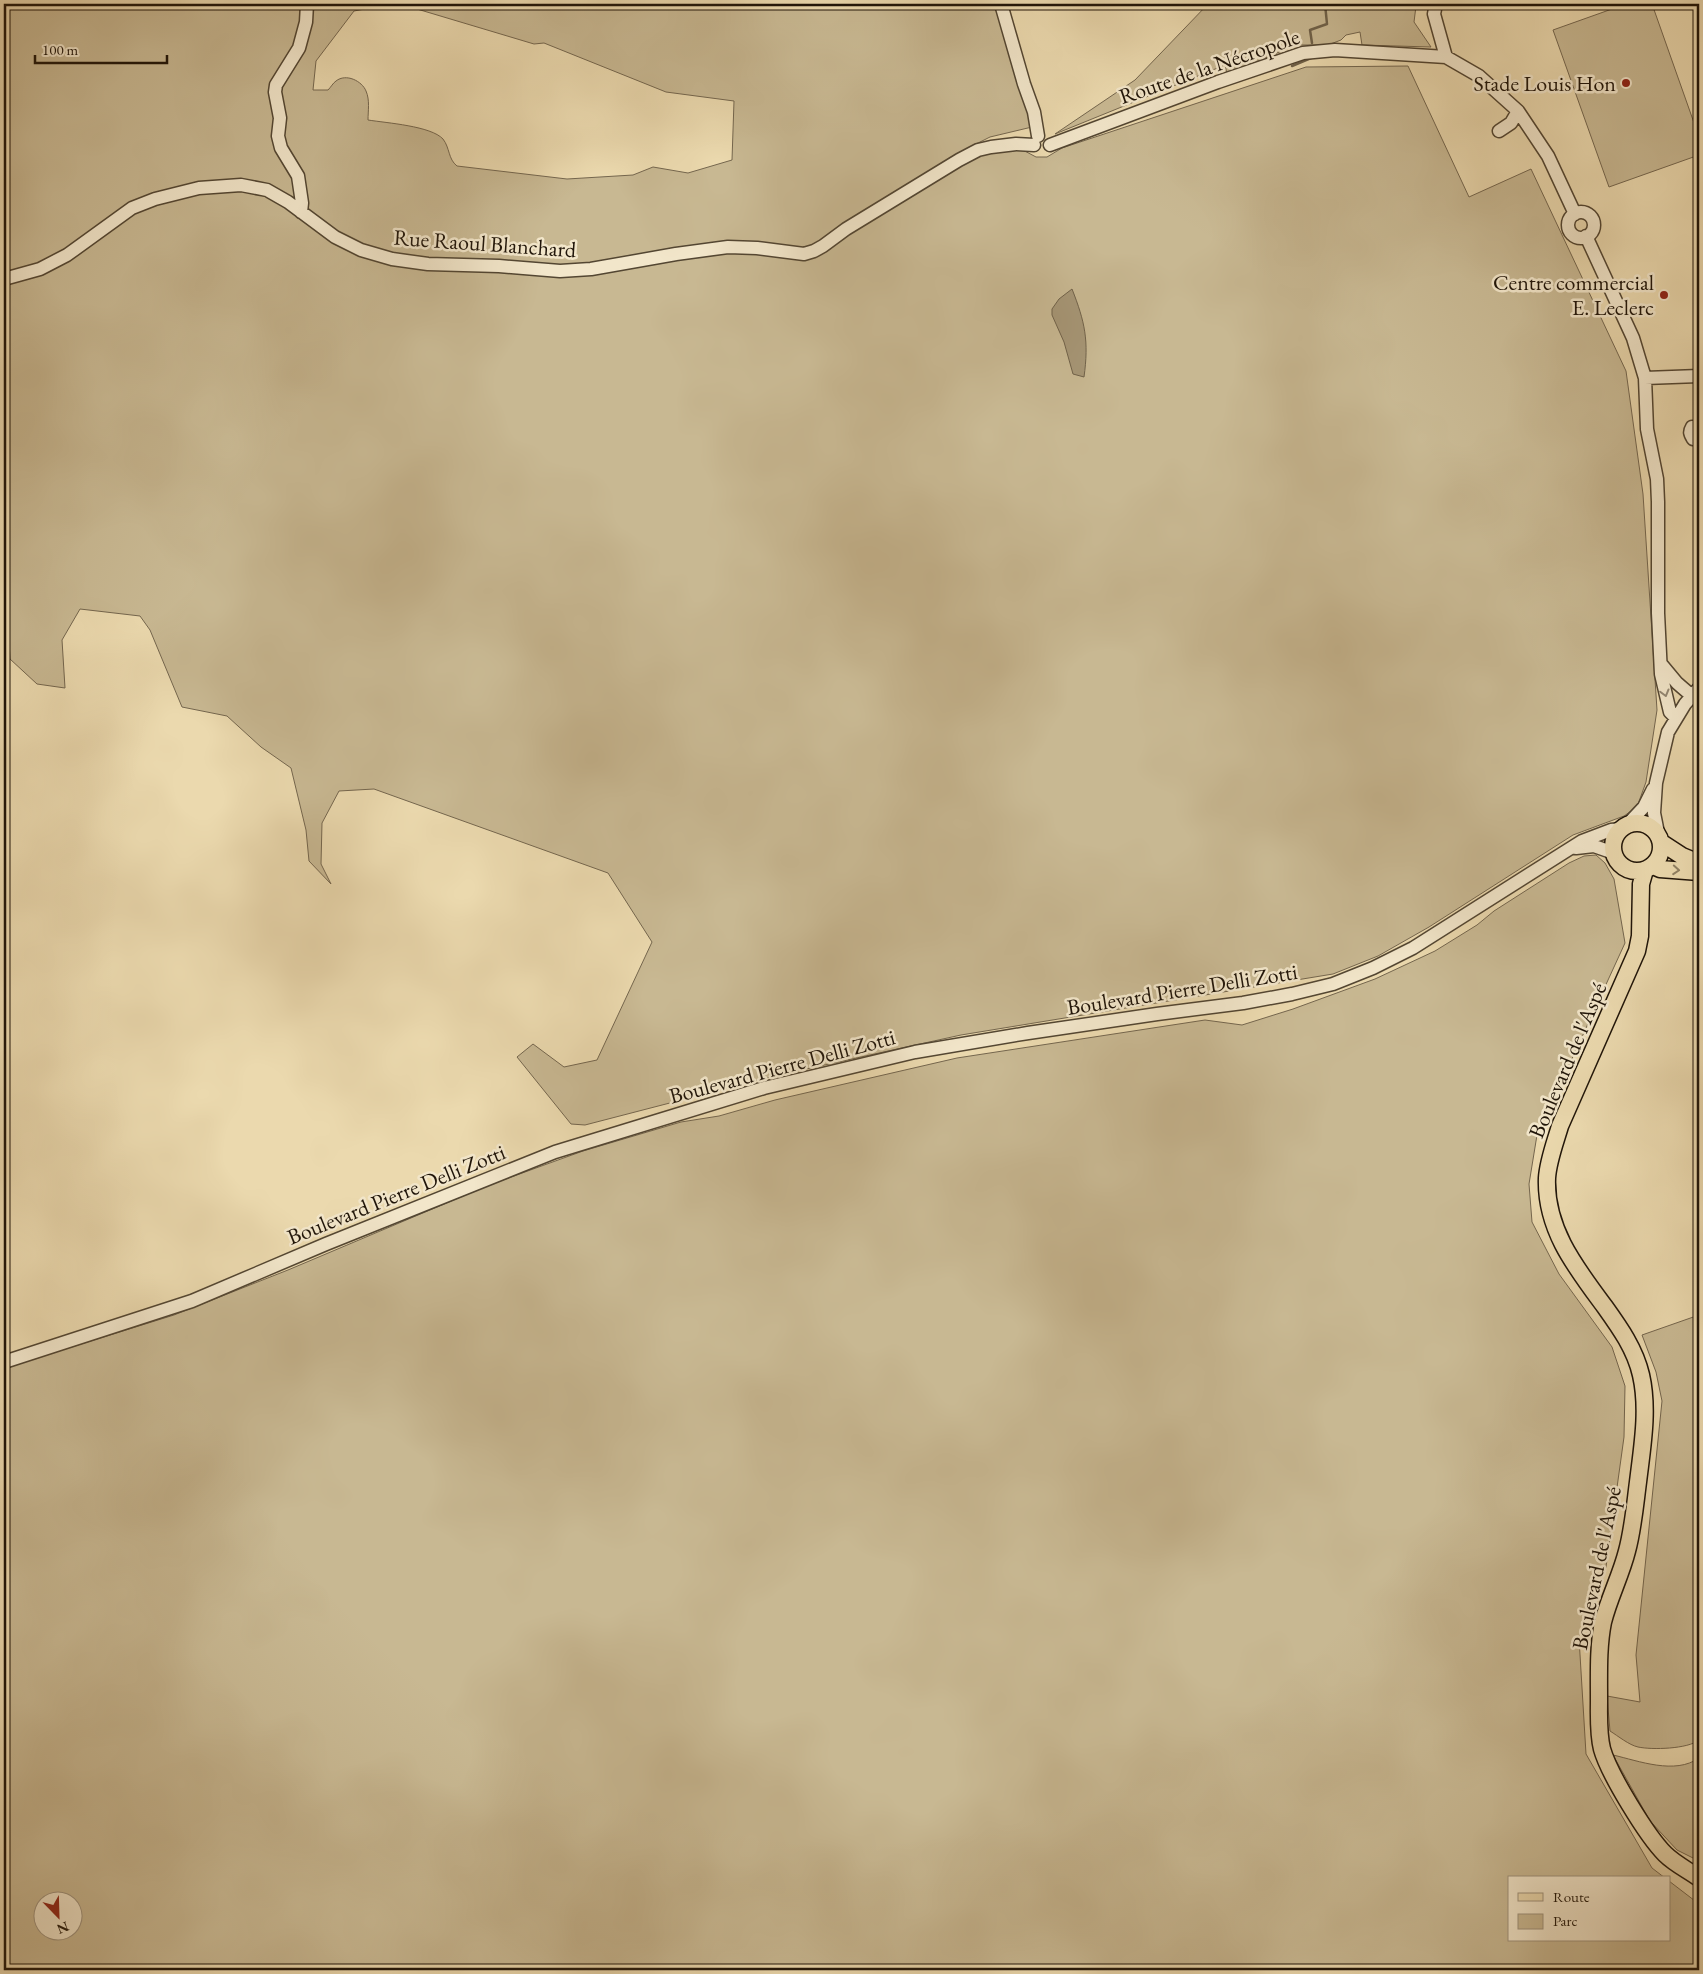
<svg xmlns="http://www.w3.org/2000/svg" width="1703" height="1974" font-family="'EB Garamond',serif">
<style>
.green{fill:#c8b892;stroke:#74664e;fill-rule:evenodd}
.water{fill:#a69676;stroke:#70624a}
.lines{fill:none;stroke-linecap:round;stroke-linejoin:round}
.stream{stroke:#70624a;stroke-width:2.5}
.minor-casing{stroke:#534632;stroke-width:15}
.major-casing{stroke:#201509;stroke-width:19}
.minor{stroke:#f2e6ca;stroke-width:12}
.major{stroke:#ebd9ae;stroke-width:16}
.oneway{stroke:#948873}
.oneway2{stroke:#908164}
.poi-dot{fill:#8f2418;stroke:#f2e6ca;stroke-width:2}
.labels{text-anchor:middle;stroke-width:5;stroke-linejoin:round;paint-order:stroke}
.street-label{font-size:22px;fill:#201509;stroke:#f2e6ca}
.poi-label{font-size:22px;fill:#201509;stroke:#f2e6ca;text-anchor:end}
</style>
<rect width="100%" height="100%" fill="#ebd9ae"/>
<filter id="stains"><feTurbulence type="fractalNoise" baseFrequency=".004" numOctaves="4"/><feColorMatrix values="0 0 0 0 .2 0 0 0 0 .09 0 0 0 0 .02 0 0 0 .5 -.17"/></filter>
<radialGradient id="worn" r=".72"><stop offset=".6" stop-color="#630" stop-opacity="0"/><stop offset="1" stop-color="#630" stop-opacity=".3"/></radialGradient>
<path class="green" d="M 4,4 L 996,4 L 1032,127 L 990,137 L 968,148 L 972,158 L 987,154 L 1021,149 L 1036,157 L 1047,157 L 1062,148 L 1306,67 L 1408,66 L 1469,197 L 1531,169 L 1626,371 L 1643,494 L 1657,710 L 1646,782 L 1637,807 L 1624,816 L 1573,835 L 1429,927 L 1378,956 L 1333,974 L 961,1035 L 770,1077 L 585,1125 L 571,1124 L 517,1057 L 533,1044 L 564,1067 L 597,1060 L 652,942 L 608,873 L 374,789 L 339,791 L 322,823 L 321,864 L 331,884 L 309,861 L 306,830 L 291,768 L 261,747 L 227,716 L 182,707 L 150,630 L 140,616 L 80,609 L 62,640 L 65,688 L 37,684 L 10,659 L 8,623 L 4,623 ZM 392,4 L 417,9 L 534,44 L 544,43 L 666,92 L 734,101 L 732,160 L 688,173 L 653,167 L 633,175 L 567,179 L 457,166 C 448,159 450,148 443,139 C 431,126 387,123 368,120 C 368,111 370,100 366,91 C 362,81 346,73 336,81 C 333,83 331,87 328,90 L 313,90 L 316,61 L 354,11 Z
M 1208,4 L 1419,4 L 1416,6 L 1414,22 L 1431,47 L 1362,45 L 1360,32 L 1346,35 L 1341,40 L 1328,45 L 1296,45 L 1227,74 L 1225,65 L 1055,134 L 1135,80 Z
M 1626,4 L 1652,4 L 1699,137 L 1699,155 L 1609,187 L 1553,30 Z
M 1596,855 L 1605,863 L 1614,879 L 1625,943 L 1537,1135 L 1529,1184 L 1532,1222 L 1559,1274 L 1612,1347 L 1625,1386 L 1624,1437 L 1606,1567 L 1579,1638 L 1586,1754 L 1652,1868 L 1665,1878 L 1509,1878 L 1509,1940 L 1669,1940 L 1669,1881 L 1699,1904 L 1699,1970 L 4,1970 L 4,1368 L 174,1315 L 288,1270 L 489,1185 L 583,1151 L 681,1122 L 719,1116 L 775,1100 L 957,1058 L 1205,1020 L 1242,1025 L 1293,1009 L 1375,979 L 1435,951 L 1477,925 L 1494,911 L 1569,863 L 1584,856 ZM 42,1902 L 72,1902 L 72,1932 L 42,1932 Z
M 1699,1315 L 1699,1740 C 1688,1749 1652,1750 1638,1747 C 1629,1745 1618,1736 1610,1731 L 1607,1696 L 1640,1702 L 1636,1655 L 1662,1401 L 1656,1372 L 1642,1335 Z
M 1613,1755 C 1639,1761 1675,1775 1699,1758 L 1699,1861 L 1677,1850 L 1650,1821 Z"/>
<path class="water" d="M 1072,289 C 1085,322 1089,341 1084,377 L 1073,374 L 1064,342 L 1052,315 L 1052,309 L 1059,299 Z"/>
<g class="lines">
<path class="stream" d="M 1312,43 L 1310,30 L 1327,24 L 1325,4
M 1292,66 L 1311,58"/>
<g class="minor-casing">
<path id="minor" d="M 1001,4 L 1024,84 L 1034,112 L 1038,136
M 1436,4 L 1434,14 L 1446,57
M 1499,131 L 1511,123 L 1518,111
M 1050,145 L 1218,82 L 1303,53 L 1335,50 L 1446,57 L 1479,76 L 1518,111 L 1548,156 L 1575,214
M 301,212 L 302,203 L 298,176 L 281,148 L 278,136 L 280,118 L 275,92 L 276,85 L 299,48 L 306,22 L 307,4
M1568 225a13 13 0 1 1 26 0a13 13 0 1 1-26 0Z
M 1586,236 L 1633,338 L 1645,378 L 1647,429 L 1657,479 L 1658,502 L 1658,613 L 1661,674 L 1670,712 L 1676,718
M 4,279 L 40,269 L 67,255 L 132,208 L 155,199 L 199,188 L 241,185 L 267,190 L 288,202 L 335,237 L 361,250 L 392,259 L 428,264 L 499,266 L 560,271 L 591,269 L 676,254 L 728,247 L 757,248 L 804,254 L 814,251 L 823,246 L 846,229 L 959,160 L 978,150 L 991,147 L 1016,144 L 1034,145
M 1645,378 L 1699,376
M 1699,427 L 1692,427 C 1689,432 1690,434 1693,439 L 1699,438
M 1662,665 L 1677,683 L 1692,696
M 1627,825 L 1644,807 L 1653,789
M 1658,833 L 1654,813 L 1656,783 L 1668,732 L 1685,704 L 1699,688
M 1576,848 L 1594,846 L 1614,853
M 4,1362 L 192,1301 L 326,1244 L 555,1152 L 764,1088 L 915,1052 L 1028,1033 L 1157,1014 L 1243,1003 L 1292,994 L 1333,984 L 1373,968 L 1413,948 L 1582,841 L 1611,830 L 1621,829"/>
</g>
<g class="major-casing">
<path id="major" d="M1613 847a24 24 0 1 1 48 0a24 24 0 1 1-48 0Z
M 1662,843 L 1682,856 L 1699,863
M 1653,866 L 1660,869 L 1699,872
M 1645,870 L 1641,884 L 1640,936 L 1637,951 L 1560,1126 C 1555,1143 1548,1161 1547,1178 C 1545,1229 1576,1268 1605,1307 C 1620,1328 1635,1349 1641,1375 C 1649,1410 1642,1448 1638,1482 C 1635,1505 1633,1529 1627,1551 C 1621,1575 1609,1598 1603,1622 C 1598,1647 1599,1673 1599,1700 C 1599,1716 1598,1733 1602,1749 C 1609,1774 1647,1836 1665,1854 C 1675,1864 1688,1870 1699,1878"/>
</g>
<use href="#minor" class="minor"/>
<use href="#major" class="major"/>
</g>
<defs><path id="oneway-chevron" d="M-2-3.5L2.5 0L-2 3.5" fill="none" stroke-width="1.6" stroke-linecap="round" stroke-linejoin="round" transform="scale(1.25)"/></defs>
<use class="oneway" href="#oneway-chevron" transform="translate(1665 693) rotate(75)"/>
<use class="oneway2" href="#oneway-chevron" transform="translate(1676 870) rotate(4)"/>
<g class="poi-dot">
<circle cx="1626" cy="83" r="5"/>
<circle cx="1664" cy="295" r="5"/>
</g>
<g class="labels">
<g class="street-label">
<text transform="translate(1209 66) rotate(-19)" y="8">Route de la Nécropole</text>
<text transform="translate(485 243) rotate(4)" y="8">Rue Raoul Blanchard</text>
<text transform="translate(1182 989) rotate(-9)" y="8">Boulevard Pierre Delli Zotti</text>
<text transform="translate(1567 1060) rotate(-67)" y="8">Boulevard de l'Aspé</text>
<text transform="translate(782 1066) rotate(-15)" y="8">Boulevard Pierre Delli Zotti</text>
<text transform="translate(396 1194) rotate(-22)" y="8">Boulevard Pierre Delli Zotti</text>
<text transform="translate(1596 1568) rotate(-78)" y="8">Boulevard de l'Aspé</text>
</g>
<g class="poi-label">
<text x="1616" y="91">Stade Louis Hon</text>
<text x="1654" y="290">Centre commercial<tspan x="1654" dy="25">E. Leclerc</tspan></text>
</g>
</g>
<rect width="1703" height="1974" fill="none" stroke="#ebd9ae" stroke-width="20"/>
<rect x="5" y="5" width="1693" height="1964" fill="none" stroke="#201509" stroke-width="2.5"/>
<rect x="10" y="10" width="1683" height="1954" fill="none" stroke="#201509"/>
<rect x="1508" y="1876" width="162" height="65" fill="#f2e6ca" stroke="#9e927d"/>
<rect x="1518" y="1893" width="25" height="8" fill="#ebd9ae" stroke="#9e927d"/>
<text x="1553" y="1902" font-size="15" fill="#201509">Route</text>
<rect x="1518" y="1914" width="25" height="15" fill="#c8b892" stroke="#9e927d"/>
<text x="1553" y="1926" font-size="15" fill="#201509">Parc</text>
<g transform="translate(58 1916) rotate(157)"><circle r="24" fill="#f2e6ca" stroke="#9e927d"/>
<path d="M0-4L9 19L0 12L-9 19Z" fill="#8f2418"/>
<text y="-8" font-size="14" font-weight="bold" text-anchor="middle" fill="#201509">N</text>
</g>
<path d="M35 55v8h132v-8" fill="none" stroke="#201509" stroke-width="2.5"/>
<text x="42" y="55" font-size="15" fill="#201509" stroke="#f2e6ca" stroke-width="4" paint-order="stroke">100 m</text>
<rect width="100%" height="100%" filter="url(#stains)"/>
<rect width="100%" height="100%" fill="url(#worn)"/>
</svg>
